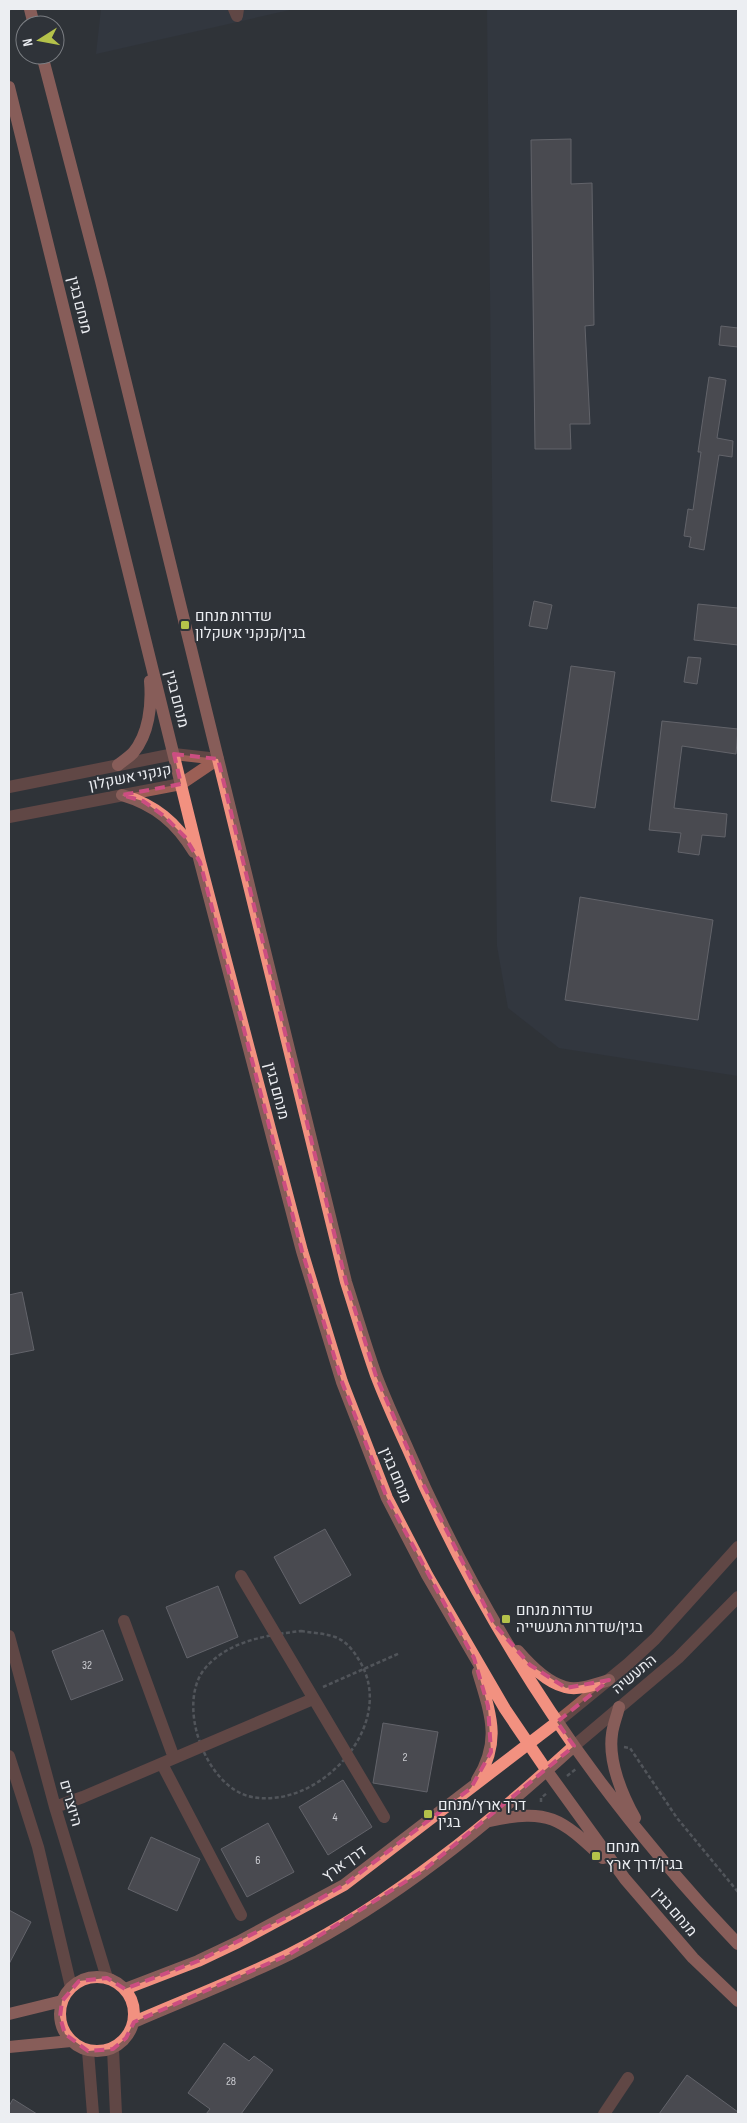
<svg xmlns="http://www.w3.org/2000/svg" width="747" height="2123" font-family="'Sofia Sans Condensed',Heebo,sans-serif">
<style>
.built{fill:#353c47}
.building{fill:#68666d;stroke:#a09ea6}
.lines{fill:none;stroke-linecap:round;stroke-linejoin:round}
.path{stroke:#7b7e83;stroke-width:2.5;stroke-dasharray:4 2.5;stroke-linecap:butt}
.minor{stroke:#9b5f55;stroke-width:12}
.major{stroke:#f29180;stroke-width:12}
.marked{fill:none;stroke:#cc4e81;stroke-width:4;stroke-dasharray:10 6;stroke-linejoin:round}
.poi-dot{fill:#b4c24a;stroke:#2f3339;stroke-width:2}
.labels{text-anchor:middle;stroke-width:4;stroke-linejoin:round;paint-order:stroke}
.number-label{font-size:12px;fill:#cbccd1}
.street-label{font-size:15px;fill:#eceef2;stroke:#2f3339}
.poi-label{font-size:15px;fill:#eceef2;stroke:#2f3339;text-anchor:start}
</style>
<rect width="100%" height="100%" fill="#2f3339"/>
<path class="built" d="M 101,9 L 294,9 L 96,54 Z
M 487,9 L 738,9 L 738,1076 L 559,1048 L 508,1008 L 497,946 Z"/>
<path class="building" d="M 571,139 L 571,184 L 592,183 L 594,325 L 585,326 L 590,424 L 570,424 L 571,449 L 535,449 L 531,140 Z
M 721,326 L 738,328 L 738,347 L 719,345 Z
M 709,377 L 726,380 L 717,438 L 733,441 L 732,457 L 719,455 L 704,550 L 689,547 L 691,537 L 684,536 L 688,509 L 693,510 L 701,452 L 698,452 Z
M 534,601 L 552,605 L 547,629 L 529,626 Z
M 698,604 L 738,608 L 738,645 L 694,640 Z
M 688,657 L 701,658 L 697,684 L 684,682 Z
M 571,666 L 615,672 L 595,808 L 551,801 Z
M 662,721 L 738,729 L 736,754 L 682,746 L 674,808 L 727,814 L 725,837 L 702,835 L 699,855 L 678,852 L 681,833 L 649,830 Z
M 580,897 L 713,920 L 698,1020 L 565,1000 Z
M 22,1292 L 34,1350 L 9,1355 L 9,1295 Z
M 325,1529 L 351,1575 L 300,1604 L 274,1557 Z
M 218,1586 L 238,1637 L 187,1658 L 166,1607 Z
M 103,1630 L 123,1680 L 71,1700 L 52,1651 Z
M 383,1723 L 438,1732 L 427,1792 L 373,1783 Z
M 343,1780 L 372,1827 L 328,1855 L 299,1807 Z
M 268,1823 L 294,1872 L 247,1897 L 221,1849 Z
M 151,1837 L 200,1859 L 177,1911 L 128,1889 Z
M 9,1910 L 31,1922 L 9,1964 Z
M 224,2043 L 249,2061 L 254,2056 L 273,2070 L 241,2114 L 206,2114 L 210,2109 L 188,2093 Z
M 687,2075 L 738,2112 L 738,2114 L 659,2114 Z
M 13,2099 L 37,2114 L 9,2114 L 9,2106 Z"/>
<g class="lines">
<path class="path" d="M 9,9 L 11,9
M 301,1631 C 312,1633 324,1633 335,1637 C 346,1641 353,1650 359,1660 C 399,1724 320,1810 252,1797 C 205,1788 174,1701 207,1666 C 231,1640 269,1635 301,1631 Z
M 323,1687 L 400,1653
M 624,1747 L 630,1748 L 677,1818 L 738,1892
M 567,1776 L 576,1769
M 541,1802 L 541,1798 L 547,1793"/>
<path class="minor" d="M 234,9 L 237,16 L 238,9
M 9,787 L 174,754 L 218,759
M 9,817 L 181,784 L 218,759
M 241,1576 L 384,1817
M 124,1621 L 174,1758
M 9,1636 L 55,1807 L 107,1978
M 557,1722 L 628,1664 L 655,1639 L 738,1547
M 574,1746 L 678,1658 L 738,1597
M 9,1756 L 38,1847 L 71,1987
M 162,1764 L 241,1915
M 55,1807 L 83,1797 L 313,1699
M 113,2049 L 116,2114
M 88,2051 L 93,2114
M 604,2114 L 628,2078"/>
<path class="major" d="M 30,9 L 34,25
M 42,55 L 101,281 L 346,1282 C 356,1313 365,1344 376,1375 C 385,1399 396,1423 407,1447 C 486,1632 599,1799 738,1944
M 9,87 L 200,862 L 302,1251 L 342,1382 L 387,1498 L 427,1575 L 505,1709 L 547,1771 L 625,1879 L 693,1958 L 738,2001
M 118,765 C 123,761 129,757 133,753 C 149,734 152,705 150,681
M 122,795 C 155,805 176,822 194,852
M 518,1651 C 530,1665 546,1682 565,1687 C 578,1691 596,1684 609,1680
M 619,1707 C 617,1716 613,1725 612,1734 C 608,1761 622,1795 635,1818
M 477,1780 C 502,1741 490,1713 478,1672
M 490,1821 C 549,1808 560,1818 603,1858
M60 2014a37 37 0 1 1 74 0a37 37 0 1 1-74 0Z
M 125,1989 L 198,1961 L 238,1942 L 344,1885 L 557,1722
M 9,2014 L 62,2001
M 134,2022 C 185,2000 239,1979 290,1954 C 395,1901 488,1824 574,1746
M 9,2047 L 71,2041"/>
</g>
<path d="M0 0H747V2123H0ZM 174,754 L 218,759 L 346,1282 L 376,1376 L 423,1484 L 494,1624 L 530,1665 L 566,1688 L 609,1680 L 557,1722 L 574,1746 L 424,1870 L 290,1954 L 134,2022 L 126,2038 L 113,2049 L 88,2051 L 65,2034 L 60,2017 L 62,2001 L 79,1981 L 107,1978 L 125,1989 L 198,1961 L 297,1912 L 344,1885 L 471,1788 L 491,1752 L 488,1706 L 474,1658 L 387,1498 L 342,1382 L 302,1251 L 200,862 L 185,837 L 164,816 L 143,801 L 122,795 L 181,784 Z" fill="#2f3339" fill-opacity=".55" fill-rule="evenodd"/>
<path class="marked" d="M 174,754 L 218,759 L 346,1282 L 376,1376 L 423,1484 L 494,1624 L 530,1665 L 566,1688 L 609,1680 L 557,1722 L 574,1746 L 424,1870 L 290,1954 L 134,2022 L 126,2038 L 113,2049 L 88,2051 L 65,2034 L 60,2017 L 62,2001 L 79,1981 L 107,1978 L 125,1989 L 198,1961 L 297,1912 L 344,1885 L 471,1788 L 491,1752 L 488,1706 L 474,1658 L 387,1498 L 342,1382 L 302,1251 L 200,862 L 185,837 L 164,816 L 143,801 L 122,795 L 181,784 Z"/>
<g class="poi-dot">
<rect x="180" y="620" width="10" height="10" rx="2.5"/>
<rect x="501" y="1614" width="10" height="10" rx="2.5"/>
<rect x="423" y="1809" width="10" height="10" rx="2.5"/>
<rect x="591" y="1851" width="10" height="10" rx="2.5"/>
</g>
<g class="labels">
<g class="number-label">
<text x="87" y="1669">32</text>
<text x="405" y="1761">2</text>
<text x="335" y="1821">4</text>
<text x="258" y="1864">6</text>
<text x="231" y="2085">28</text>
</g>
<g class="street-label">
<text transform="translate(80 305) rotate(76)" y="5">מנחם בגין</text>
<text transform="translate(177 699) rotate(76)" y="5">מנחם בגין</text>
<text transform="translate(130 777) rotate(-11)" y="5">קנקני אשקלון</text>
<text transform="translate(277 1091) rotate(75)" y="5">מנחם בגין</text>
<text transform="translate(396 1475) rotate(67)" y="5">מנחם בגין</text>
<text transform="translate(634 1674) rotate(-40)" y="5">התעשיה</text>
<text transform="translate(71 1803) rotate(74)" y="5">היוצרים</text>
<text transform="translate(344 1863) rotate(-35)" y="5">דרך ארץ</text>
<text transform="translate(675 1912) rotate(49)" y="5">מנחם בגין</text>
</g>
<g class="poi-label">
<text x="195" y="621">שדרות מנחם<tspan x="195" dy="17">בגין/קנקני אשקלון</tspan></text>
<text x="516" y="1615">שדרות מנחם<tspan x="516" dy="17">בגין/שדרות התעשייה</tspan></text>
<text x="438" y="1810">דרך ארץ/מנחם<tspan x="438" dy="17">בגין</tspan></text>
<text x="606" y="1852">מנחם<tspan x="606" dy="17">בגין/דרך ארץ</tspan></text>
</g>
</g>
<rect width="747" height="2123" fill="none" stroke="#eceef2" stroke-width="20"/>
<g transform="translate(40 40) rotate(259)"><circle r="24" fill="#2f3339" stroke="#7b7e83"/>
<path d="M0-4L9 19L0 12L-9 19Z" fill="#b4c24a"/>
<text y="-8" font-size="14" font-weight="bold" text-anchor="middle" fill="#eceef2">N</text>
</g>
</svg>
